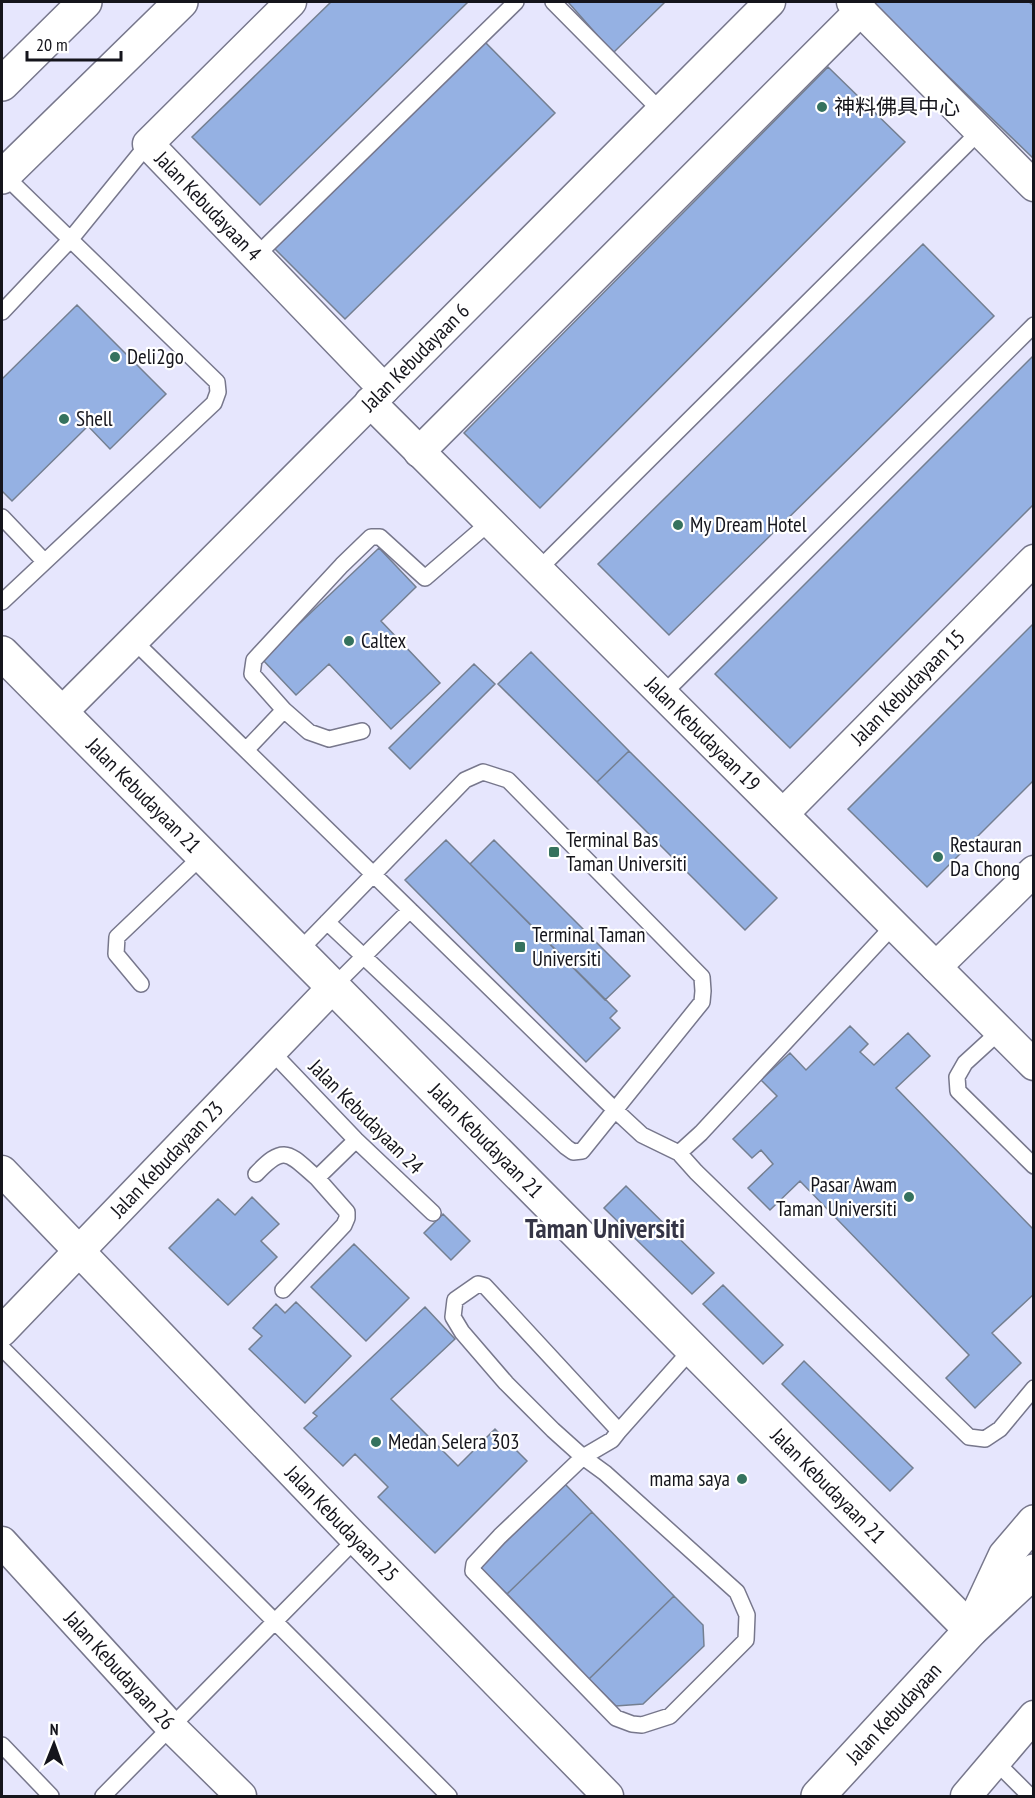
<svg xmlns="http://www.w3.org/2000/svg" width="1035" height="1798" font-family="'PT Sans Narrow','Noto Sans SC',sans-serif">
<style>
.building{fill:#95b1e3;stroke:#747f91;stroke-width:1.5}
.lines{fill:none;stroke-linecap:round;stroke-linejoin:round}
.lane-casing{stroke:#77778c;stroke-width:18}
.street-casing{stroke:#77778c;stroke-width:33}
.secondary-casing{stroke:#77778c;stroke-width:36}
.lane{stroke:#fff;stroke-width:15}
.street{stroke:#fff;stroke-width:30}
.secondary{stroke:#fff;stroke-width:33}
.poi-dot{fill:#35725e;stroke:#fff;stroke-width:2}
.labels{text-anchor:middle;stroke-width:4.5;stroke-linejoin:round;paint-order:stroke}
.poi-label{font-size:21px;fill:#15151c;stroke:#fff;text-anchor:start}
.street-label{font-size:21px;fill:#15151c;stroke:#fff}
.district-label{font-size:27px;font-weight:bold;fill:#353546;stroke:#fff}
</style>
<rect width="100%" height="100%" fill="#e6e6fd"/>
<path class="building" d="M 331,2 L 468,2 L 260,205 L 192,137 Z
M 568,2 L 665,2 L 613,53 Z
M 871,2 L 1029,2 L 1034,6 L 1034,159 Z
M 484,41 L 555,113 L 345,319 L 274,248 Z
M 828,67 L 905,142 L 540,508 L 464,433 Z
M 923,244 L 994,316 L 669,635 L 598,564 Z
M 77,305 L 166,394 L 110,449 L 88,426 L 12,501 L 2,491 L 2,379 Z
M 1034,355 L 1034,504 L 790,748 L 715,674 Z
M 379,548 L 416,587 L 381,621 L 440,683 L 391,729 L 329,664 L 296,695 L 262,659 Z
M 1034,623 L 1034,780 L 927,887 L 848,809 Z
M 531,652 L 629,751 L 597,782 L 498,684 Z
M 474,664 L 495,684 L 410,769 L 389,748 Z
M 629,751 L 777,898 L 745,930 L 597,782 Z
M 446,840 L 617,1011 L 610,1018 L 620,1028 L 586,1062 L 405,880 Z
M 494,840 L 630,976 L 605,1000 L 470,864 Z
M 850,1026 L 868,1044 L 860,1052 L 874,1065 L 908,1033 L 930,1056 L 896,1088 L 1034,1230 L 1034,1294 L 992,1333 L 1021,1363 L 975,1408 L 946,1378 L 969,1355 L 800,1181 L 770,1210 L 748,1188 L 773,1164 L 761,1150 L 752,1158 L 733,1139 L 777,1096 L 761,1080 L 790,1053 L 806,1070 Z
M 626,1186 L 714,1273 L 692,1294 L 604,1208 Z
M 252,1197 L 279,1224 L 261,1241 L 277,1257 L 228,1305 L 169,1248 L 218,1199 L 235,1215 Z
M 443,1214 L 470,1241 L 451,1260 L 424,1233 Z
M 354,1244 L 409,1298 L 366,1341 L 311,1287 Z
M 723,1285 L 783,1345 L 763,1364 L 703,1304 Z
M 296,1302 L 351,1356 L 305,1403 L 249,1349 L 262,1336 L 253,1328 L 276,1304 L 285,1313 Z
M 425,1307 L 455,1339 L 391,1399 L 458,1466 L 495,1429 L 527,1461 L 435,1553 L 378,1497 L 388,1487 L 355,1454 L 343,1466 L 304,1428 L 317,1416 L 313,1413 Z
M 804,1361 L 913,1468 L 890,1491 L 782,1384 Z
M 565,1484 L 592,1512 L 507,1594 L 480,1567 Z
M 592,1512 L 674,1596 L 589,1679 L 507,1594 Z
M 674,1596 L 703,1625 L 704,1646 L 643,1704 L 616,1706 L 589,1679 Z"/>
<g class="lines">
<g class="lane-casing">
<path id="lane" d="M 553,2 L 661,111
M 256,256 L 516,2
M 2,312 L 70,240 L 148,144
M 2,517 L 43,560
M 538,570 L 980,131
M 2,602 L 214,403 L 218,392 L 217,382 L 4,175
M 133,640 L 615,1110 L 642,1135 L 679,1153
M 663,694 L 1034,325
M 284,710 L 309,732 L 329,739 L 362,731
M 246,750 L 284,710 L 252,674 L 254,660 L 342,565 L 371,537 L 380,537 L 425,578 L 490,522
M 894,925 L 701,1133 L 679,1153 L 696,1172 L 969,1437 L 985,1439 L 1000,1429 L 1034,1388
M 298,952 L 465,780 L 483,772 L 508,780 L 702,977 L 703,991 L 702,1002 L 582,1151 L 573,1152 L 566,1147 L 327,922
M 141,984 L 116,954 L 117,937 L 203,855
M 333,987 L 410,910
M 1000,1031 L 965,1063 L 957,1077 L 958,1091 L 1034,1166
M 270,1050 L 356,1140 L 433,1213
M 256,1174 C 285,1143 289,1154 317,1178
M 283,1290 L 344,1225 L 347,1218 L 347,1212 L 317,1178 L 356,1140
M 2,1348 L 449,1796
M 619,1431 L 485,1286 L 478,1284 L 455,1300 L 453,1317 L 462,1332 L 506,1383 L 553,1430 L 583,1457 L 500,1536 L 474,1564 L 473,1571 L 616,1718 L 632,1724 L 642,1725 L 670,1716 L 746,1640 L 747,1615 L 737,1592 L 605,1473 L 583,1457 L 612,1440 L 619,1431 L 692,1349
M 2,1745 L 51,1796
M 996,1762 L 1030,1796
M 103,1796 L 356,1539"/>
</g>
<g class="street-casing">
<g id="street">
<path id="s1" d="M 291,2 L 148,144 L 384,389"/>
<path d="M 852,2 L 1034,186"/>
<path id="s2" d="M 370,402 L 1034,1065"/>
<path d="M 419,452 L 861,10"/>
<path id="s3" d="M 61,713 L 770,2"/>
<path id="s4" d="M 783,814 L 1034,560"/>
<path d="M 936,967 L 1034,871"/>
<path id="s5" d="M 2,1171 L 356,1539 L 608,1796"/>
<path id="s6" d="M 2,1331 L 333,987"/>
<path id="s7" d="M 2,1542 L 172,1728 L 241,1796"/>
<path d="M 966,1796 L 1034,1716"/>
</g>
</g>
<g class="secondary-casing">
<g id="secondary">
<path d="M 2,84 L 85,2"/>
<path d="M 2,177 L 181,2"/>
<path id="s8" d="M 2,653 L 971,1630"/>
<path d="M 978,1614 L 1005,1556 L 1034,1522"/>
<path id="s9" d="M 818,1796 L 971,1630 L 1034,1571"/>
</g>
</g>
<use href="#lane" class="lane"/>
<use href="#street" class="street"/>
<use href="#secondary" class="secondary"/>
</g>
<g class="poi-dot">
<circle cx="822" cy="107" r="6"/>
<circle cx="115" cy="357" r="6"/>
<circle cx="64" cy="419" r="6"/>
<circle cx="678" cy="525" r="6"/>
<circle cx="349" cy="641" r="6"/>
<rect x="548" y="846" width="12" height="12" rx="3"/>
<circle cx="938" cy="857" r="6"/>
<rect x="514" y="941" width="12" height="12" rx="3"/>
<circle cx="909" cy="1197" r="6"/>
<circle cx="376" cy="1442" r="6"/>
<circle cx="742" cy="1479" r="6"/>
</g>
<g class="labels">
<g class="poi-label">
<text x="834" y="114">神料佛具中心</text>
<text x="127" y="364">Deli2go</text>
<text x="76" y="426">Shell</text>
<text x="690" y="532">My Dream Hotel</text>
<text x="361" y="648">Caltex</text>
<text x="566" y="847">Terminal Bas<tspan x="566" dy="24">Taman Universiti</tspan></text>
<text x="950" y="852">Restauran<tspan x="950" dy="24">Da Chong</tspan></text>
<text x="532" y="942">Terminal Taman<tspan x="532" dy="24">Universiti</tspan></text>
<text x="897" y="1192" text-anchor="end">Pasar Awam<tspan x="897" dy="24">Taman Universiti</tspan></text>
<text x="388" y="1449">Medan Selera 303</text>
<text x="730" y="1486" text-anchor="end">mama saya</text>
</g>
<g class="street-label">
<text dy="7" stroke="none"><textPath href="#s1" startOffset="288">Jalan Kebudayaan 4</textPath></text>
<text dy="7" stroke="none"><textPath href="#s3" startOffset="502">Jalan Kebudayaan 6</textPath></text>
<text dy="7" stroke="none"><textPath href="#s4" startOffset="178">Jalan Kebudayaan 15</textPath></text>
<text dy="7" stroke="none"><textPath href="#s2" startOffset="470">Jalan Kebudayaan 19</textPath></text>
<text dy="7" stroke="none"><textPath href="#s8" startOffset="201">Jalan Kebudayaan 21</textPath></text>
<text transform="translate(366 1117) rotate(45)" y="7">Jalan Kebudayaan 24</text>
<text dy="7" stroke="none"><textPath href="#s8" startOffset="687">Jalan Kebudayaan 21</textPath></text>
<text dy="7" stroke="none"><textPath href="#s6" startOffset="238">Jalan Kebudayaan 23</textPath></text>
<text dy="7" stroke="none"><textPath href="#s8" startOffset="1173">Jalan Kebudayaan 21</textPath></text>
<text dy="7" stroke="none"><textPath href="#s5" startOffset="490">Jalan Kebudayaan 25</textPath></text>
<text dy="7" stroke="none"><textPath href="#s7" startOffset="174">Jalan Kebudayaan 26</textPath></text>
<text dy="7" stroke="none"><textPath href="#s9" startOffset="112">Jalan Kebudayaan</textPath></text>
</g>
<g class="district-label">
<text x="605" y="1238">Taman Universiti</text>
</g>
</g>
<rect width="1035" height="1798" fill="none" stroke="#15151c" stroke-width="6"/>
<g transform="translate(54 1744) rotate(1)" stroke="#ffffff" stroke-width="4.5" paint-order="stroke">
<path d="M0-4.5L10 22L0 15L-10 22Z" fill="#15151c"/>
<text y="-9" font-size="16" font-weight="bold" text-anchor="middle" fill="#15151c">N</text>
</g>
<path d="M27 51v9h94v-9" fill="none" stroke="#15151c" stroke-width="3"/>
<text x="36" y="51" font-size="18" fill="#15151c" stroke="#ffffff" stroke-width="4.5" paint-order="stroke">20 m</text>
</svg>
